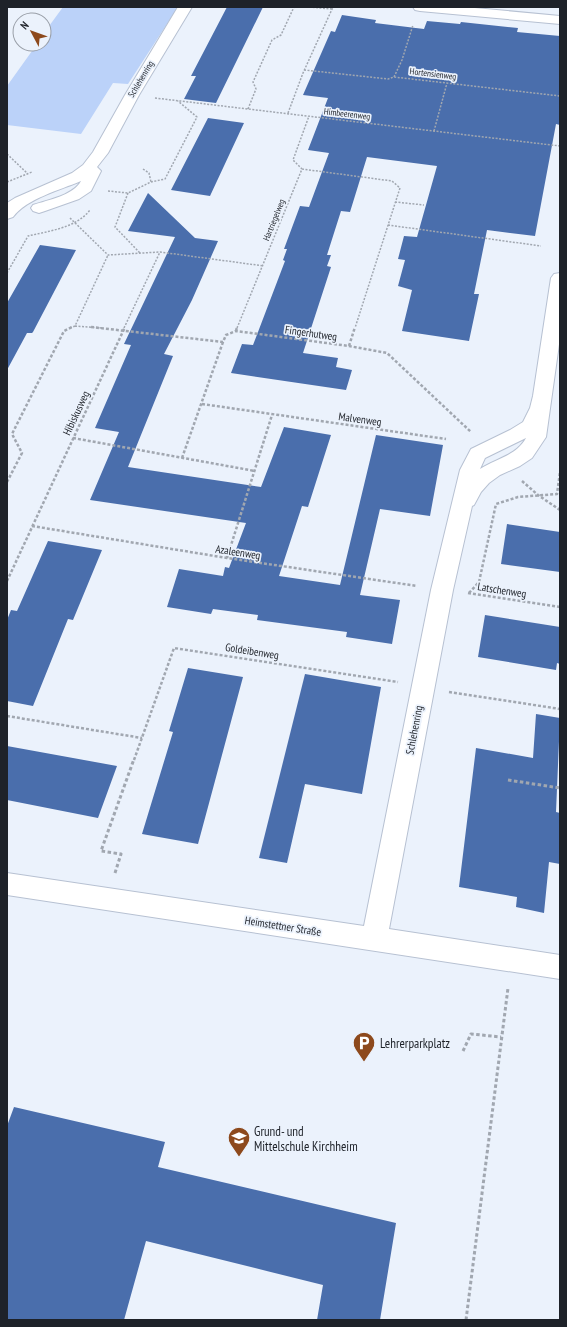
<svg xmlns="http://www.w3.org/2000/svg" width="567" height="1327" font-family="'PT Sans Narrow',sans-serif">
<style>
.green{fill:#bbd2f9}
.building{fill:#4a6eac}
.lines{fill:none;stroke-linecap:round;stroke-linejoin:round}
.minor-casing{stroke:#b7c1d2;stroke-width:2}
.path-far2{stroke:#a1a7b0;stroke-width:1.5;stroke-dasharray:2 1.5;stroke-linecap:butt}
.path-far1{stroke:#a1a7b0;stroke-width:2.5;stroke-dasharray:3 2;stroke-linecap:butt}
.path{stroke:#a1a7b0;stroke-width:3;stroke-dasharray:3.5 2.5;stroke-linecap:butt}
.minor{fill:#fff;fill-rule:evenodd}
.labels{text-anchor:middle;stroke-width:3.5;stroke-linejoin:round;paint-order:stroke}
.far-street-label{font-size:9px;fill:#1e2229;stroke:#ebf2fc}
.street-label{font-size:11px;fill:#1e2229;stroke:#ebf2fc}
.near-poi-label{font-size:13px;fill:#1e2229;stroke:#ebf2fc;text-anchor:start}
</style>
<rect width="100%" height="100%" fill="#ebf2fc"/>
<path class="green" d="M 63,7 L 178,7 L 128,84 L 113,83 L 81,134 L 7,125 L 7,86 L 37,44 L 44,44 L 44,33 Z"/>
<path class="building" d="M 227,7 L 263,7 L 216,103 L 184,99 L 196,76 L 191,76 Z
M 342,15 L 376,20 L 375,23 L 424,29 L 427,21 L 460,24 L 461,22 L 518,28 L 517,32 L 560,36 L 560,125 L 556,124 L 535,236 L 487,230 L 474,294 L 479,294 L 469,341 L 402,331 L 412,290 L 398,286 L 405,260 L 398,259 L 404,236 L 417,237 L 437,166 L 367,157 L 350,212 L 341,211 L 327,255 L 331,255 L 327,266 L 331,267 L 303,353 L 338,358 L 336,367 L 352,370 L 346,390 L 231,373 L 242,344 L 253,345 L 285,261 L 283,260 L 287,249 L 284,249 L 300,206 L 309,207 L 329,153 L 308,150 L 328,98 L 303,95 L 331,31 L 335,32 Z
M 208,118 L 244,123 L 210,196 L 171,190 Z
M 148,193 L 195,238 L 218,241 L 192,300 L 164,354 L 173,356 L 128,467 L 261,487 L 284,427 L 331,435 L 308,507 L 302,506 L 279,576 L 340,585 L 376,435 L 443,445 L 430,516 L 380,509 L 360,595 L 400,600 L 392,644 L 346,637 L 347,632 L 257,620 L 258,615 L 213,609 L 211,614 L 167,607 L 179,569 L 223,576 L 225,567 L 229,568 L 246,523 L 90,500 L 119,432 L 95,428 L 131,345 L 124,344 L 175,237 L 128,231 Z
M 40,245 L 76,250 L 33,332 L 32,333 L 27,333 L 7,370 L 7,303 Z
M 507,524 L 560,532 L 560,572 L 501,564 Z
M 48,541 L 102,550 L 73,620 L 68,619 L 33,706 L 7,701 L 7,620 L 11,610 L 17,611 Z
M 485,615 L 560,627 L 560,664 L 557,663 L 556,670 L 478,657 Z
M 188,668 L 243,677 L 198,844 L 142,834 L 173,732 L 169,731 Z
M 305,674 L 381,687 L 362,794 L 305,784 L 287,863 L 259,858 Z
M 536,714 L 560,718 L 556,812 L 560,813 L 560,864 L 549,862 L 544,913 L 516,907 L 517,897 L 459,887 L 476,748 L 533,758 Z
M 7,746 L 117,766 L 98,818 L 7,800 Z
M 14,1107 L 165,1142 L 158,1167 L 396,1223 L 380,1320 L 317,1320 L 323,1285 L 146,1241 L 124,1320 L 7,1320 L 7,1126 Z"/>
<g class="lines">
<g class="minor-casing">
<path id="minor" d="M 178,7 L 192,7 L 139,95 L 108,153 L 97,167 L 101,171 L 91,191 L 79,199 L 45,211 L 39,213 L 33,211 L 31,208 L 33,205 C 48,200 74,195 81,181 C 60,190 26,199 13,217 L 7,219 L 7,203 L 15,198 L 72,173 L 83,165 L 93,152 L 125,95 Z
M 413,7 L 464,7 L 560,16 L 560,24 L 420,11 L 415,10 Z
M 560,273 L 560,337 L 546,437 L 532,458 L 520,466 L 500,475 L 489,483 L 481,492 L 474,505 L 472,506 L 453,590 L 389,929 L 560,955 L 560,979 L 7,895 L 7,873 L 364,926 L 431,590 L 460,470 L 471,449 L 510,430 L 523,422 L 530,408 L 533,396 L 551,278 L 554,274 ZM 526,438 C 516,456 497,458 480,469 L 485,458 Z"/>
</g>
<path class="path-far2" d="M 309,7 L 332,9
M 304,70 L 388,79 L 394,77 L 560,96
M 394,77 L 402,60 L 413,25
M 155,98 L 560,146
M 248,109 L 256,89 L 253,82 L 272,40 L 281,35 L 294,7
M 288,113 L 303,73 L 333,7
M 434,131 L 447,83
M 7,154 L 28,174
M 143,169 L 149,173 L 151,182
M 302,169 L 392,181 L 400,188 L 355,328
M 7,182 L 32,172
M 108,191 L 128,193 L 151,182 L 165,179 L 197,117 L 178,101
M 128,193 L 115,227 L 140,253
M 395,202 L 424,205
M 70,218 L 108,255 L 160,252 L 264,266
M 388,225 L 541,246
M 7,273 L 28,236 C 49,231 76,228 90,210
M 75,326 L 103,328
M 70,328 L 75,326 L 108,255
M 124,328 L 160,252
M 237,328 L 302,169 L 293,160 L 309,116"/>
<path class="path-far1" d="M 91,327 L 223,342 L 226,335 L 236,331 L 349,346 L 387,353 L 471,432
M 236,331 L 237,327
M 349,346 L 355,327
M 202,404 L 446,439
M 73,438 L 255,471
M 182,458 L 223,342
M 522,481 L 538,495 L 560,510
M 7,482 L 22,453 L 12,434 L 64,331 L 72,327
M 32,526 L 227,558 L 417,586
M 227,558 L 272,415
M 7,581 L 125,327
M 468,593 L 560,607
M 469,593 L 479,582 L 496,504 L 518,497 L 557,494 L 560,472
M 449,692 L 560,709
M 7,716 L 142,738
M 134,760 L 174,648 L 398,682"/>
<path class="path" d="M 508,780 L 560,788
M 115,873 L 121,854 L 101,851 L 134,759
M 463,1051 L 471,1034 L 501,1037
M 466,1320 L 508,988"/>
<use href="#minor" class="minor"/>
</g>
<defs>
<g id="parking-pin" transform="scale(1.15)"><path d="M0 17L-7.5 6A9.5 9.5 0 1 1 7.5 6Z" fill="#8d491c" stroke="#ebf2fc"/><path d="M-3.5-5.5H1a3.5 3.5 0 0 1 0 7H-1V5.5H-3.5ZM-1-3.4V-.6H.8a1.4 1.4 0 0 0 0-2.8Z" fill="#fff"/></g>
<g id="school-pin" transform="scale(1.15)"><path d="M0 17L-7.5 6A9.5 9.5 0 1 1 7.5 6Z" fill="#8d491c" stroke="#ebf2fc"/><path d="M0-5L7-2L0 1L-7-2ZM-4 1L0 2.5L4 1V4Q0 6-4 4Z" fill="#fff"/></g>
</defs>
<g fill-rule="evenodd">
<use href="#parking-pin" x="364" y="1043"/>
<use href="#school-pin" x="239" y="1138"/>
</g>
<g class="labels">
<g class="far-street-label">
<text transform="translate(433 74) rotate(7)" y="3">Hortensienweg</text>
<text transform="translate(141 79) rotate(-59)" y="3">Schlehenring</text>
<text transform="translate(347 114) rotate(7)" y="3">Himbeerenweg</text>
<text transform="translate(274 220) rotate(-68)" y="3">Hartriegelweg</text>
</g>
<g class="street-label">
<text transform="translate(311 333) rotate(8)" y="4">Fingerhutweg</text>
<text transform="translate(76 413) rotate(-65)" y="4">Hibiskusweg</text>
<text transform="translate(360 419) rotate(8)" y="4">Malvenweg</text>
<text transform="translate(238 552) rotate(9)" y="4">Azaleenweg</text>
<text transform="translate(502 590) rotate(9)" y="4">Latschenweg</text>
<text transform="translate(252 651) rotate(9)" y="4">Goldeibenweg</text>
<text transform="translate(414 730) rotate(-79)" y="4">Schlehenring</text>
<text transform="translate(283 926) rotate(9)" y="4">Heimstettner Straße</text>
</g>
<g class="near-poi-label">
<text x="380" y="1048">Lehrerparkplatz</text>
<text x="254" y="1136">Grund- und<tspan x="254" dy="15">Mittelschule Kirchheim</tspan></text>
</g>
</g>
<rect width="567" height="1327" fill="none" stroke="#1e2229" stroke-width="16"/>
<g transform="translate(32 32) rotate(311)"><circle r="19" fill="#ebf2fc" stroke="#999fa8"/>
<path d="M0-3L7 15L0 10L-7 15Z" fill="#8d491c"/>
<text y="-6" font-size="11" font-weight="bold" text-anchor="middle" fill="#1e2229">N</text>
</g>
</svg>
